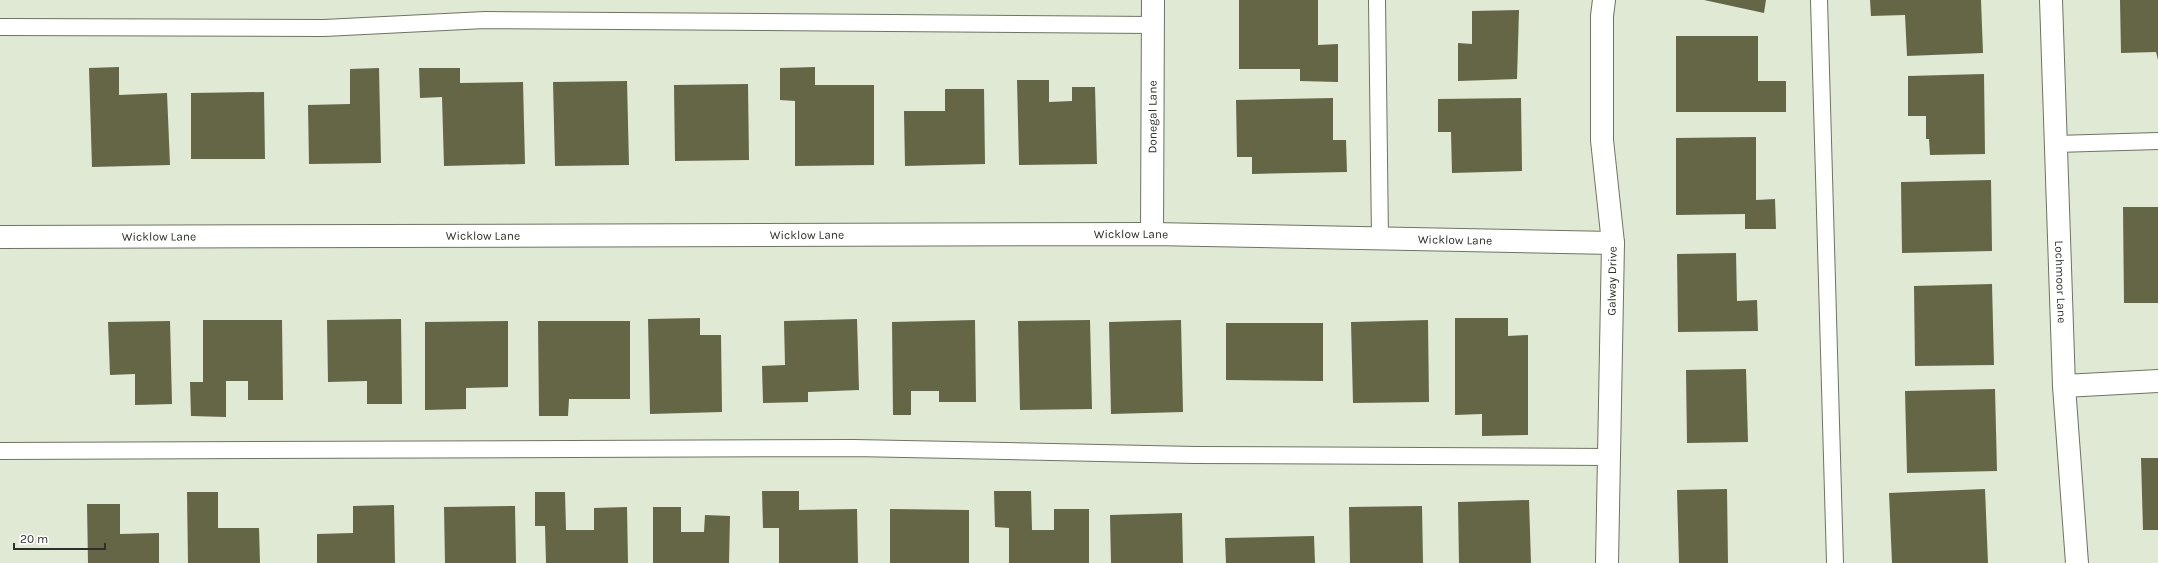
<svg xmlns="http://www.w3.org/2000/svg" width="2158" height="563" font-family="Karla,sans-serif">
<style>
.building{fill:#656645}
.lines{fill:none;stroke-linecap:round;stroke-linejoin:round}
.service-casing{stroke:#6c7563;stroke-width:18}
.minor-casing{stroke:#6c7563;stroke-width:24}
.service{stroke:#fff;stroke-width:16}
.minor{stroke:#fff;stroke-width:22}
.labels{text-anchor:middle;stroke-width:4;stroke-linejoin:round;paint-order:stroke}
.street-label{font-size:12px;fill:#2e3129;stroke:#fff}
</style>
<rect width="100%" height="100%" fill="#dfe9d4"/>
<path class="building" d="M 1239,0 L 1318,0 L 1318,45 L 1338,44 L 1338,82 L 1300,81 L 1300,69 L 1239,69 Z
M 1704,0 L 1766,0 L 1764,13 Z
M 1870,0 L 1981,0 L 1983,53 L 1907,56 L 1905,15 L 1871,16 Z
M 2120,0 L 2158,0 L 2158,60 L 2156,52 L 2121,53 Z
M 1519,10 L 1517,79 L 1458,81 L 1458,43 L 1472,44 L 1472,11 Z
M 1676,36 L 1758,36 L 1758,81 L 1786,81 L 1786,112 L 1676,112 Z
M 119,67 L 119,95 L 167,93 L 170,165 L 92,167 L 89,68 Z
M 815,67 L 815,85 L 874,85 L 874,165 L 795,166 L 795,101 L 780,100 L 780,68 Z
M 379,68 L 381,163 L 309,164 L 308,105 L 350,104 L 350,69 Z
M 419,68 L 460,68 L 460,83 L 523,82 L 525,164 L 444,166 L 442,97 L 420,98 Z
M 1984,74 L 1985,154 L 1930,155 L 1929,139 L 1926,139 L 1926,116 L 1908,116 L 1908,76 Z
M 1017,80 L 1049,80 L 1049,102 L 1072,101 L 1072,87 L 1095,87 L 1097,164 L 1019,165 Z
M 627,81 L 629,165 L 555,166 L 553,82 Z
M 748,84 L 749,160 L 675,161 L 674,85 Z
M 945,89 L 984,89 L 985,164 L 905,166 L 904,111 L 945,111 Z
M 264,92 L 265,159 L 191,159 L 191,93 Z
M 1333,98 L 1333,140 L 1346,140 L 1347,172 L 1252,174 L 1252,157 L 1237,157 L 1236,100 Z
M 1521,98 L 1522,171 L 1452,173 L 1451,132 L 1438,132 L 1438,99 Z
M 1756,137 L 1756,200 L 1775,199 L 1776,229 L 1745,229 L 1745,214 L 1676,215 L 1676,138 Z
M 1991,180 L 1992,251 L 1902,253 L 1901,182 Z
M 2123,207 L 2158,207 L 2158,303 L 2124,303 Z
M 1736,253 L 1737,301 L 1757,300 L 1758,331 L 1678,332 L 1677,254 Z
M 1992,284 L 1994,365 L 1915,366 L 1914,286 Z
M 700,318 L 700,335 L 721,335 L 722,412 L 650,414 L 648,319 Z
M 1455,318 L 1508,318 L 1508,336 L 1528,335 L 1528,435 L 1482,436 L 1482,414 L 1455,415 Z
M 401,319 L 402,404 L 367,404 L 367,381 L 328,382 L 327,320 Z
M 857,319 L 859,390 L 808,392 L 808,402 L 763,403 L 762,366 L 785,365 L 784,321 Z
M 203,320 L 282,320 L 283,400 L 248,400 L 248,381 L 226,381 L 226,417 L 191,416 L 190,382 L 203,382 Z
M 975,320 L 976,402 L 939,402 L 939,391 L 911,391 L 911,415 L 893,415 L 892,322 Z
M 1090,320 L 1092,409 L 1020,410 L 1018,321 Z
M 1181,320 L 1183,412 L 1111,414 L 1109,322 Z
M 1428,320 L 1429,402 L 1353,403 L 1351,322 Z
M 170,321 L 172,404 L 135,405 L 135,374 L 110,375 L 108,322 Z
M 508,321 L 508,387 L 466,388 L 466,409 L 425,410 L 425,322 Z
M 538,321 L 630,321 L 630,399 L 569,399 L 568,416 L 539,416 Z
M 1226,323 L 1323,323 L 1323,381 L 1226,380 Z
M 1746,369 L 1748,442 L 1687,443 L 1686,370 Z
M 1995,389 L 1997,471 L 1907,473 L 1905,391 Z
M 2141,458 L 2158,458 L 2158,530 L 2143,530 Z
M 1727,489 L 1728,563 L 1679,563 L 1677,490 Z
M 1985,489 L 1988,563 L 1892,563 L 1889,493 Z
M 762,491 L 799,491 L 799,510 L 857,509 L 858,563 L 779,563 L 779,528 L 763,528 Z
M 994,491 L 1031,491 L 1032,530 L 1054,530 L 1054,509 L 1089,509 L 1089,563 L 1009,563 L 1009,528 L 995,527 Z
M 187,492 L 218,492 L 218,528 L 259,528 L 260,563 L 188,563 Z
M 535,492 L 565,492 L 566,530 L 594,530 L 594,508 L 627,507 L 628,563 L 546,563 L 545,526 L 535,526 Z
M 1529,500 L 1531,563 L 1459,563 L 1458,502 Z
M 87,504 L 120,504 L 120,534 L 159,533 L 159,563 L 88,563 Z
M 394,505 L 395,563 L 317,563 L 317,534 L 353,533 L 353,506 Z
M 515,506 L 516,563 L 445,563 L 444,507 Z
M 1422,506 L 1423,563 L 1350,563 L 1349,507 Z
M 653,507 L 681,507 L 681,532 L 704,532 L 705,515 L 730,516 L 729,563 L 653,563 Z
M 890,509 L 969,510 L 969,563 L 890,563 Z
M 1182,513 L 1183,563 L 1111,563 L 1110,515 Z
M 1314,536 L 1315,563 L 1226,563 L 1225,538 Z"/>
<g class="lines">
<g class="service-casing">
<path id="service" d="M 1377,0 L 1380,238
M 1819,0 L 1835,563
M 0,27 L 324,28 L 485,20 L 1153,25
M 2056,144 L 2158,141
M 0,451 L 854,448 L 1196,455 L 1609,457"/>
</g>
<g class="minor-casing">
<g id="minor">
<path d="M 1604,0 L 1602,16 L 1602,140 L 1613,243 L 1607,563"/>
<path id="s1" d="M 2051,0 L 2064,386 L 2077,563"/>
<path id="s2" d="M 1152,234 L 1153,0"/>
<path id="s3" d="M 0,237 L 1152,234 L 1613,243"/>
<path d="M 2064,386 L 2158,381"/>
</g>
</g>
<use href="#service" class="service"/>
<use href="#minor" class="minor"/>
</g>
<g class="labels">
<g class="street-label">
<text dy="4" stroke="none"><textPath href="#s2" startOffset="117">Donegal Lane</textPath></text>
<text dy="4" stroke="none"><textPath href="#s3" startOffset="1131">Wicklow Lane</textPath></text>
<text dy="4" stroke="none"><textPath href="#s3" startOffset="483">Wicklow Lane</textPath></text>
<text dy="4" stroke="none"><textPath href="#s3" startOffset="807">Wicklow Lane</textPath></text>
<text dy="4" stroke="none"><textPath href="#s3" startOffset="159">Wicklow Lane</textPath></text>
<text dy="4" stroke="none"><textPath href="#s3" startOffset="1455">Wicklow Lane</textPath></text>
<text transform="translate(1612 281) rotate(-89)" y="4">Galway Drive</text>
<text dy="4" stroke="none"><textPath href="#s1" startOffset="282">Lochmoor Lane</textPath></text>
</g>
</g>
<path d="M14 543v6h91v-6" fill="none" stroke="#2e3129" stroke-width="2"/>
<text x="20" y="543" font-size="12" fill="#2e3129" stroke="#ffffff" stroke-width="3" paint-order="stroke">20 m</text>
</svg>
